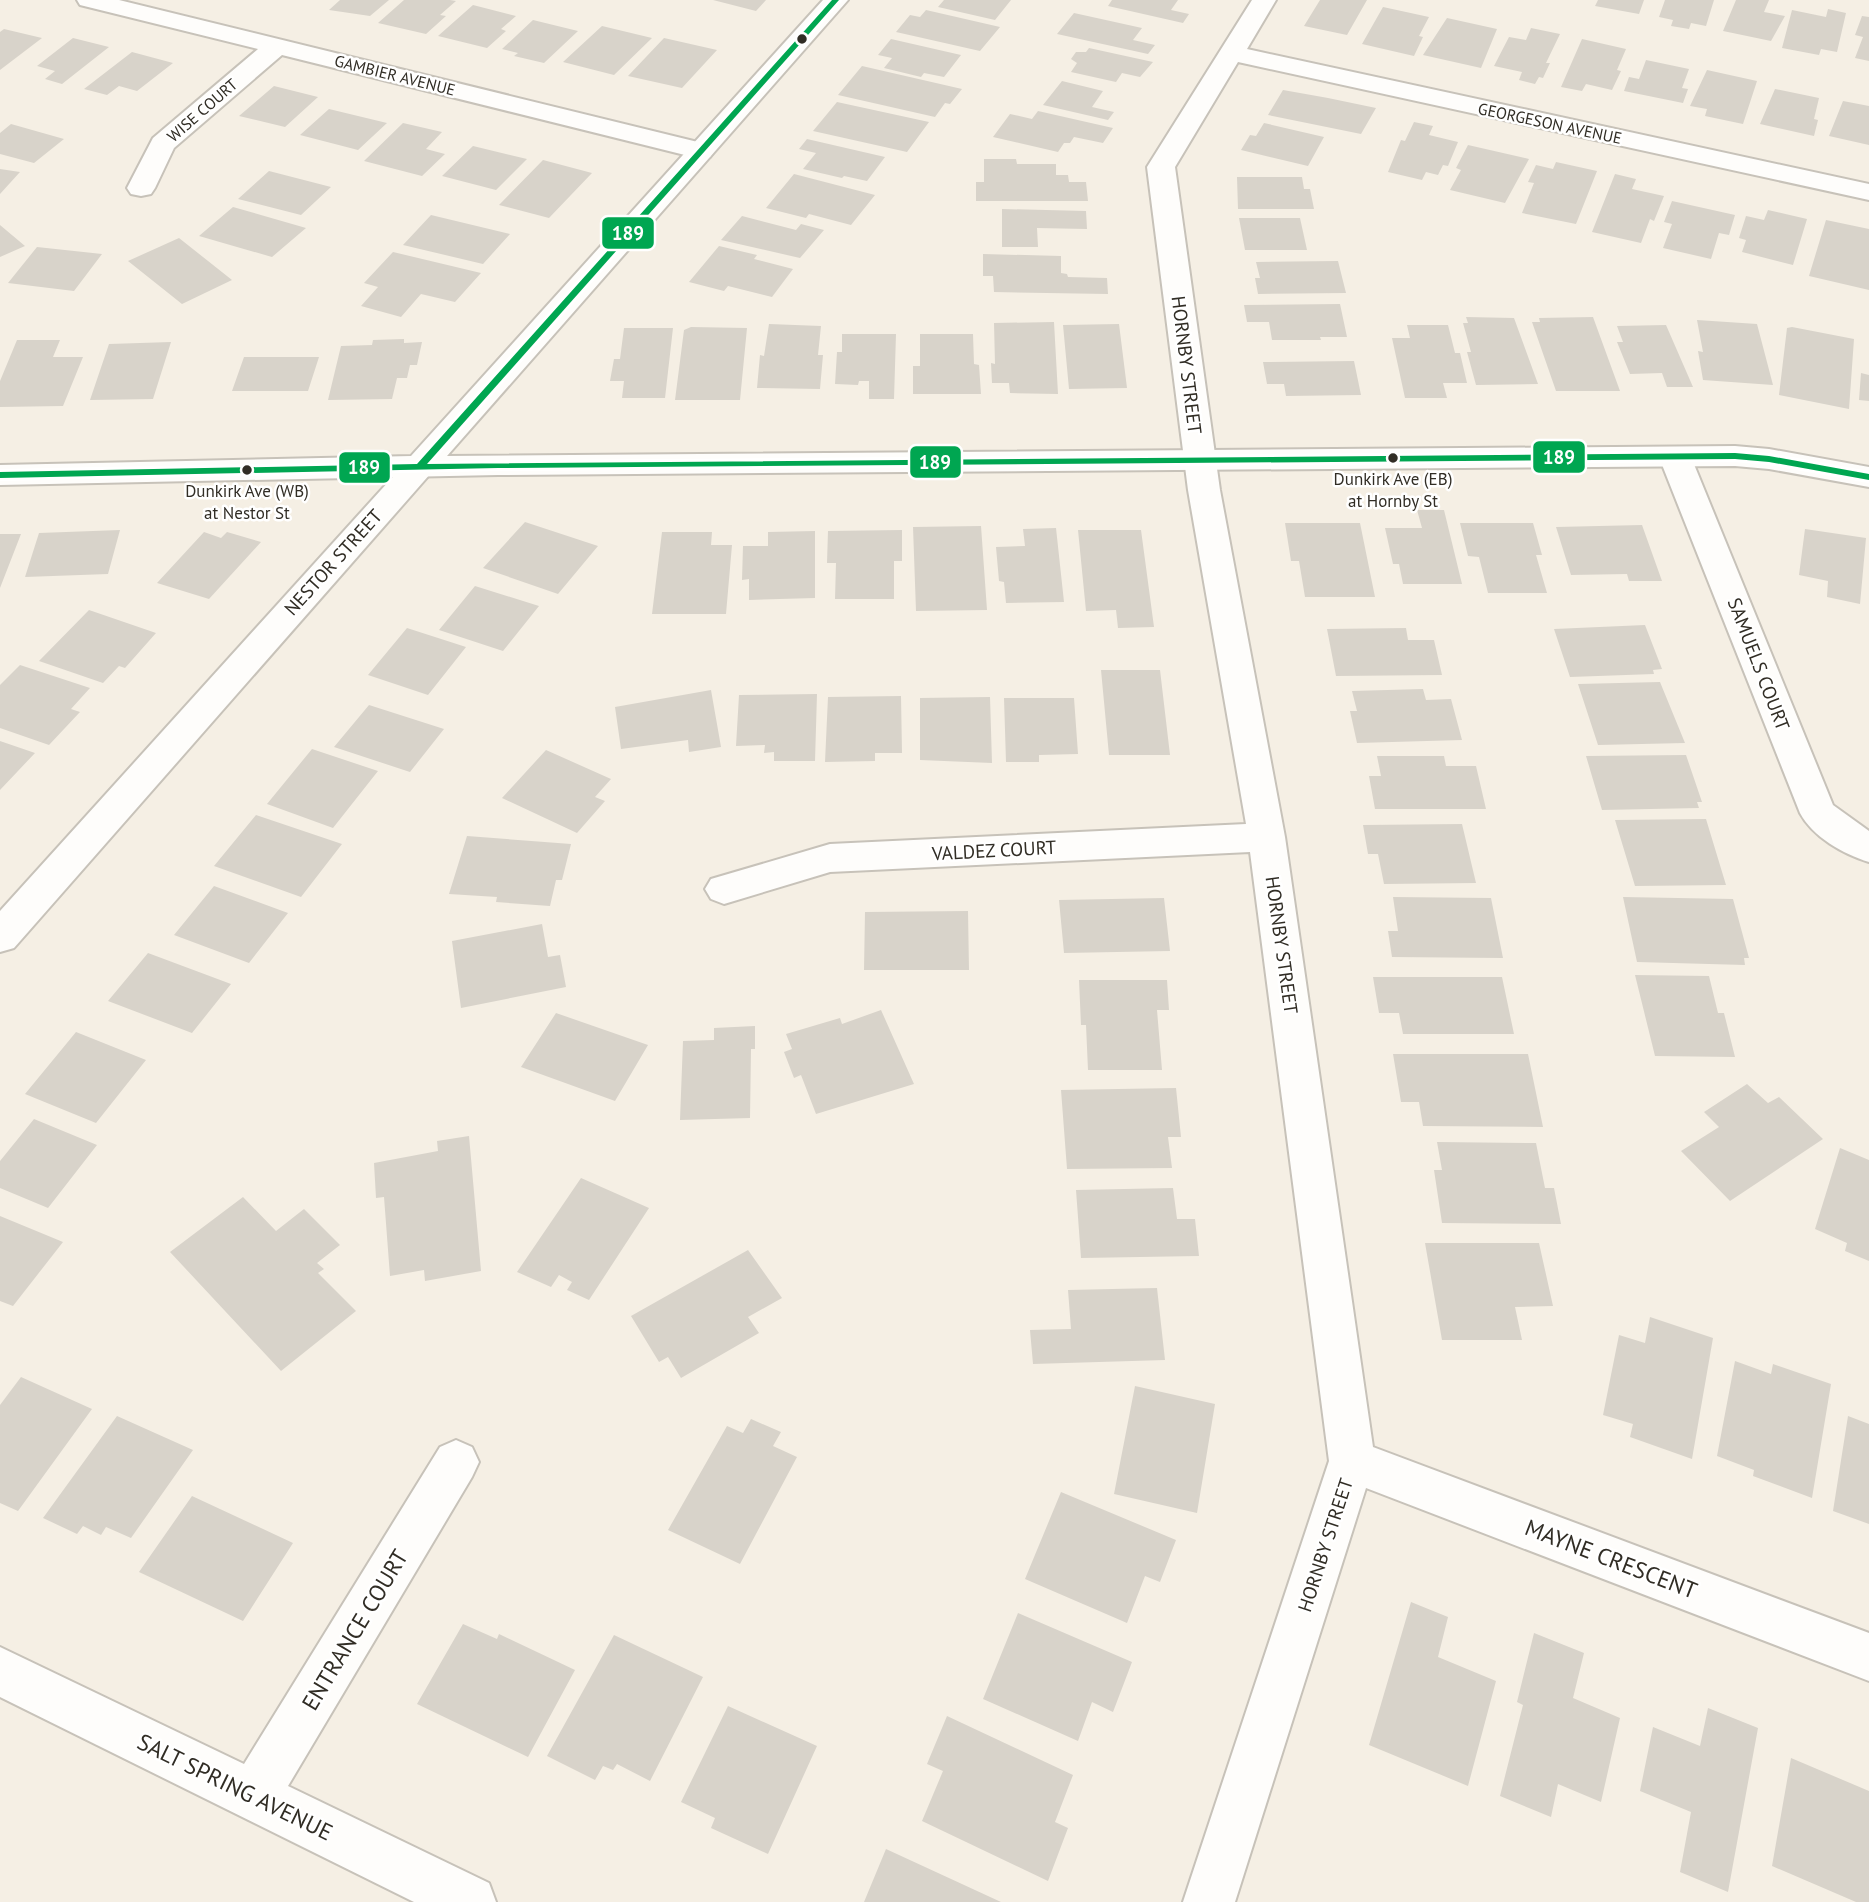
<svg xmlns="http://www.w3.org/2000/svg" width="1869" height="1902" font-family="'PT Sans',sans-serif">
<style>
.building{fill:#d8d3ca}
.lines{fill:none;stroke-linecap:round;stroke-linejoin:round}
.minor-casing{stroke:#c7c2b9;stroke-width:4}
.tertiary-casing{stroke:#c7c2b9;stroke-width:4}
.minor{fill:#fefdfb;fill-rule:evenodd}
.tertiary{fill:#fefdfb;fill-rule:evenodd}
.bus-1-casing{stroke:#fff;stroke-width:6}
.bus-1{fill:#00a651;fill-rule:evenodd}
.bus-dot{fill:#312d25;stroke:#fff;stroke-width:2.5}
.labels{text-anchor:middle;stroke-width:5;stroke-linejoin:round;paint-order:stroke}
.far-street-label{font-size:16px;fill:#312d25;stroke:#fff}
.bus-label{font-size:17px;fill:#312d25;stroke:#fff}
.street-label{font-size:19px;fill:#312d25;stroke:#fff}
.near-street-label{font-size:23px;fill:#312d25;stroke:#fff}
.line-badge{stroke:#fff;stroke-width:2.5}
.badge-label{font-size:19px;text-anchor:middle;font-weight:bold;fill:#fff}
</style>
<rect width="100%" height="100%" fill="#f5efe4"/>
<path class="building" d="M 340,0 L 389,0 L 370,16 L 329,10 Z
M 404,0 L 450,0 L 456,1 L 440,15 L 446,16 L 426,34 L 378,23 Z
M 713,0 L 766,0 L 756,11 Z
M 944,0 L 1011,0 L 995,20 L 938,7 Z
M 1112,0 L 1178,0 L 1171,10 L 1189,14 L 1183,23 L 1108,6 Z
M 1320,0 L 1367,0 L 1347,35 L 1304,26 Z
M 1598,0 L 1644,0 L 1639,14 L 1595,6 Z
M 1665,0 L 1714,0 L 1706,26 L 1691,23 L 1689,29 L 1671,26 L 1673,20 L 1659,17 Z
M 1736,0 L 1769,0 L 1764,12 L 1785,16 L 1771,41 L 1723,31 Z
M 473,5 L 516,16 L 501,29 L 506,31 L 487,48 L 438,36 Z
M 1383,7 L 1429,17 L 1419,36 L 1423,37 L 1414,56 L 1362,44 Z
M 1828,9 L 1846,13 L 1837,52 L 1821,49 L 1819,55 L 1782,48 L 1792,10 L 1826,17 Z
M 926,10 L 1000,27 L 980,51 L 896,32 L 910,15 L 920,17 Z
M 1074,13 L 1142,28 L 1133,40 L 1155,45 L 1148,54 L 1057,34 Z
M 1862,16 L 1869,17 L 1869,61 L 1855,58 L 1863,37 L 1855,35 Z
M 1447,18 L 1497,29 L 1481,68 L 1423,55 Z
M 533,20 L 578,31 L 544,63 L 514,56 L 518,53 L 502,49 Z
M 602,26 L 652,38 L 614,75 L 563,62 Z
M 1531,28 L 1560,34 L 1546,63 L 1550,63 L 1543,78 L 1539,77 L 1535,84 L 1519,80 L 1522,72 L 1494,66 L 1509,37 L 1526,40 Z
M 4,29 L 42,38 L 0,70 L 0,32 Z
M 73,38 L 109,47 L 62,84 L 45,79 L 55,71 L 37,66 Z
M 664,38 L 717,50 L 682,88 L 628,76 Z
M 891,39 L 961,55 L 944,77 L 924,73 L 921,77 L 884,68 L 892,58 L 878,55 Z
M 1582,39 L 1626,49 L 1617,70 L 1621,71 L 1612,90 L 1586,84 L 1582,91 L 1561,87 Z
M 1089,48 L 1153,62 L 1140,77 L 1122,73 L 1116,82 L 1071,72 L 1077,63 L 1071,59 L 1076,52 L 1086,52 Z
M 132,52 L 173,63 L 137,91 L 119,86 L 107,95 L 84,89 Z
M 1646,60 L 1689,69 L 1682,88 L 1688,89 L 1683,103 L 1624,91 L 1629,77 L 1639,79 Z
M 862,66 L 962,89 L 950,104 L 945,103 L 935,117 L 838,95 Z
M 1707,70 L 1757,81 L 1743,124 L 1705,116 L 1707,109 L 1690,106 Z
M 1062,81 L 1103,91 L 1092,107 L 1114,112 L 1108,120 L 1043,105 Z
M 274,86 L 318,97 L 285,127 L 239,116 Z
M 1775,89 L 1819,98 L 1814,119 L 1818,120 L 1814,136 L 1760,124 Z
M 1283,90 L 1328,98 L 1376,108 L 1361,134 L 1268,115 Z
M 1843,101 L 1869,106 L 1869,145 L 1829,136 Z
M 837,102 L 929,122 L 907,152 L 813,131 Z
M 329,109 L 387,123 L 358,150 L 300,135 Z
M 1038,111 L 1113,128 L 1103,143 L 1074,137 L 1070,143 L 1064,143 L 1058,152 L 993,137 L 1010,114 L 1032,119 Z
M 1414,122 L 1433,126 L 1429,135 L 1458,142 L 1448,166 L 1443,165 L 1438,175 L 1426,172 L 1422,180 L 1388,172 L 1401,140 L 1405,141 Z
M 403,123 L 442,132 L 426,149 L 445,154 L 422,176 L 364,161 Z
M 1264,123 L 1324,137 L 1308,166 L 1241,150 L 1250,135 L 1256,136 Z
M 11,124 L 64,139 L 34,163 L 0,154 L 0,133 Z
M 807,139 L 885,157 L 867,181 L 844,176 L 842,178 L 803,169 L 816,153 L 799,149 Z
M 1468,145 L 1529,159 L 1505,203 L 1450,190 L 1461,170 L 1456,168 Z
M 473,146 L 527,159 L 496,190 L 442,176 Z
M 984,159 L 1016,159 L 1017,164 L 1056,164 L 1056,175 L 1068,175 L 1069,182 L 1086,182 L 1088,201 L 976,201 L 976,182 L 984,182 Z
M 543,160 L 592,173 L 549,218 L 499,205 Z
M 1556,162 L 1597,171 L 1576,224 L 1522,213 L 1534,183 L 1528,182 L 1536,165 L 1553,169 Z
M 0,169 L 20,172 L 0,194 Z
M 269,171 L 331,187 L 301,215 L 238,199 Z
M 794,174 L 875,195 L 851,225 L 809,214 L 806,218 L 766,208 Z
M 1615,174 L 1636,179 L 1632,189 L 1664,196 L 1654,221 L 1650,219 L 1641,243 L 1592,232 Z
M 1237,177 L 1302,177 L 1304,189 L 1310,189 L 1314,209 L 1238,209 Z
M 1672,201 L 1735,215 L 1729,235 L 1719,233 L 1711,259 L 1663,248 L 1672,224 L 1664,222 Z
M 233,207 L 306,228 L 272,257 L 199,236 Z
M 1002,209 L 1086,211 L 1087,229 L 1037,228 L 1038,247 L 1002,247 Z
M 1768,210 L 1807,219 L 1793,265 L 1742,252 L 1746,240 L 1739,238 L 1746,216 L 1764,220 Z
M 431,215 L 510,234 L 483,264 L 403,245 Z
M 742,216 L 796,230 L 801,224 L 824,230 L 800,258 L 721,240 Z
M 1239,218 L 1300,218 L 1307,250 L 1245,250 Z
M 1826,220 L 1869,229 L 1869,290 L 1809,276 Z
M 0,225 L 25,246 L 0,257 Z
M 179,238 L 232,280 L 182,304 L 128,261 Z
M 719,246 L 757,255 L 754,259 L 793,269 L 772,297 L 728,286 L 724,291 L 689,282 Z
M 37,247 L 102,254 L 74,291 L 8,283 Z
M 393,252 L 481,273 L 455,302 L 421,294 L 401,317 L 361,306 L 378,287 L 364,283 Z
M 983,254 L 1061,256 L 1061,273 L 1067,274 L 1068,277 L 1107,278 L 1108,294 L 994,292 L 993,276 L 983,276 Z
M 1338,261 L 1346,293 L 1258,294 L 1255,278 L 1260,278 L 1256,262 Z
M 1340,304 L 1347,337 L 1320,337 L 1321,340 L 1272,340 L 1269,322 L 1247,322 L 1244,305 Z
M 1466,317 L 1514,318 L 1538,384 L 1476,385 L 1467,352 L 1471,352 L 1463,323 L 1468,323 Z
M 1593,317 L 1620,391 L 1556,391 L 1532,322 L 1540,322 L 1539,318 Z
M 1697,320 L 1757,324 L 1773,385 L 1703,380 L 1698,351 L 1703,352 Z
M 1054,322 L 1058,394 L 1010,393 L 1009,383 L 992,383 L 991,363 L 995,364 L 994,323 Z
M 769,324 L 821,326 L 818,355 L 823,355 L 820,389 L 757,388 L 760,355 L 764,356 Z
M 1119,324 L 1127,388 L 1069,389 L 1063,325 Z
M 1407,325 L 1448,325 L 1455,353 L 1460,353 L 1467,383 L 1443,383 L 1447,398 L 1405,398 L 1392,338 L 1410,338 Z
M 1666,325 L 1693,387 L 1667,387 L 1662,373 L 1630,374 L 1617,342 L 1623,342 L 1617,326 Z
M 691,327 L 747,328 L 740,400 L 675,400 L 684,330 Z
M 1792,327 L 1854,339 L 1849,409 L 1779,395 L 1787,328 Z
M 624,328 L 673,328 L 665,398 L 622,398 L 624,381 L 610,381 L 614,359 L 620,359 Z
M 842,334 L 896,334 L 894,399 L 869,399 L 869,381 L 859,381 L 858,385 L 835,384 L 837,352 L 842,352 Z
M 920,334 L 973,334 L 974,364 L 979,365 L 981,394 L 913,394 L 913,366 L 920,366 Z
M 404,339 L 404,343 L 422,342 L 417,365 L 410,365 L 407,378 L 397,378 L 392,399 L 328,400 L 341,346 L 372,345 L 373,340 Z
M 17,340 L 60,340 L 53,357 L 83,357 L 63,406 L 0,407 L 0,381 Z
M 171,342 L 153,399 L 90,400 L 109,344 Z
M 244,357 L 319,357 L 308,391 L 232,391 Z
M 1354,361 L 1361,395 L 1286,396 L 1284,384 L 1267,384 L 1263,362 Z
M 1861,373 L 1869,375 L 1869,401 L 1859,400 Z
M 1417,510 L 1444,510 L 1462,584 L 1403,584 L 1399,564 L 1393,564 L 1385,528 L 1422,528 Z
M 525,522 L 598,546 L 558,594 L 483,568 Z
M 1285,523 L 1360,523 L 1375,597 L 1305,597 L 1299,561 L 1291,561 Z
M 1460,523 L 1533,523 L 1542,555 L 1536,555 L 1547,593 L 1488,593 L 1479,557 L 1468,556 Z
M 1642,525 L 1662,581 L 1629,581 L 1627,574 L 1571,575 L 1556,527 Z
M 981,526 L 987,610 L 916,611 L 913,527 Z
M 1056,528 L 1064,602 L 1006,603 L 1004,582 L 999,581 L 996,547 L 1025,546 L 1023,529 Z
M 1805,529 L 1866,538 L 1860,604 L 1827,597 L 1828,581 L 1799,575 Z
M 120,530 L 108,574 L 25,577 L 39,533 Z
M 902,530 L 902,561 L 894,561 L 894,599 L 835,599 L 836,563 L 827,563 L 828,531 Z
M 1078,530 L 1141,530 L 1154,627 L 1118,628 L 1116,610 L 1086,611 Z
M 815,531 L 815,598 L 749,600 L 749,579 L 742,580 L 743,546 L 768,546 L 768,532 Z
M 204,532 L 221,538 L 227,532 L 261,542 L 209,599 L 157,583 Z
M 662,532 L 712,532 L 711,545 L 732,545 L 726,614 L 652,614 Z
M 0,534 L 21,534 L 0,588 Z
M 475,586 L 539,606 L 503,651 L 439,630 Z
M 89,610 L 156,633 L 125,668 L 119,666 L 103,683 L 39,661 Z
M 1645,625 L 1662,669 L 1653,670 L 1654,674 L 1570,677 L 1554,629 Z
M 407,628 L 466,647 L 428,695 L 368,675 Z
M 1406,628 L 1408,640 L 1434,640 L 1442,675 L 1336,676 L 1327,629 Z
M 20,665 L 90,688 L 71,709 L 80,712 L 49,745 L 0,728 L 0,685 Z
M 1101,670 L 1160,670 L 1170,755 L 1109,755 Z
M 1660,682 L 1685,743 L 1598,745 L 1578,684 Z
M 1423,689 L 1426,700 L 1451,699 L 1462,740 L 1357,743 L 1350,711 L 1357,711 L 1352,691 Z
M 711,690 L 721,747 L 689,752 L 688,740 L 621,749 L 615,707 Z
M 817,694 L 815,761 L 774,761 L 774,752 L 764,753 L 765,745 L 736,746 L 739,695 Z
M 901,696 L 902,753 L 875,753 L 875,761 L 825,762 L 828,697 Z
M 990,697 L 992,763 L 920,760 L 920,698 Z
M 1004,698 L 1074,698 L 1078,754 L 1039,755 L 1039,762 L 1006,762 Z
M 369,705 L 444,729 L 410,772 L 334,747 Z
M 0,741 L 35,753 L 0,790 Z
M 312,749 L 378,771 L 333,828 L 267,804 Z
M 546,750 L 611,779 L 595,797 L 605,801 L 577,833 L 502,798 Z
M 1686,755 L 1702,802 L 1697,802 L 1699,808 L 1602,810 L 1586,756 Z
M 1377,756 L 1444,756 L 1446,766 L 1476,766 L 1486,809 L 1375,809 L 1369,776 L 1381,776 Z
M 256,815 L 342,844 L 301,897 L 214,866 Z
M 1706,819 L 1726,885 L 1635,886 L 1615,820 Z
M 1462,824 L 1476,883 L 1384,884 L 1378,854 L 1368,854 L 1363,825 Z
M 467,836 L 571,844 L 562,880 L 556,880 L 550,906 L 496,902 L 497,897 L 449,894 Z
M 214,886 L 288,913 L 249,963 L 174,935 Z
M 1393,897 L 1491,898 L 1503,958 L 1392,957 L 1388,931 L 1398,931 Z
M 1623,897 L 1733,899 L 1749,958 L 1744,958 L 1745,965 L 1637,962 Z
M 1164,898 L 1170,951 L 1064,953 L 1059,900 Z
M 968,911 L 969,970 L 864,970 L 865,912 Z
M 542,924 L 548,957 L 560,955 L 566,987 L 461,1008 L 452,941 Z
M 148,953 L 231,984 L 192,1033 L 108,1001 Z
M 1635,975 L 1709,976 L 1718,1013 L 1724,1013 L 1735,1057 L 1655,1056 Z
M 1373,977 L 1502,977 L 1514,1034 L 1403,1034 L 1399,1013 L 1379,1013 Z
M 1079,980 L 1167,980 L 1169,1010 L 1157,1010 L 1162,1070 L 1088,1070 L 1086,1025 L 1081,1025 Z
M 881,1010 L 914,1084 L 816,1114 L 801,1075 L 794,1078 L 784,1052 L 792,1049 L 786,1034 L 840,1018 L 842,1024 Z
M 556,1013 L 648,1045 L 615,1101 L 521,1067 Z
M 755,1026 L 755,1049 L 751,1049 L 750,1118 L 680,1120 L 683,1041 L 714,1040 L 714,1028 Z
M 76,1032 L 146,1060 L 96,1123 L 25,1094 Z
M 1393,1054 L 1528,1054 L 1543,1127 L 1423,1126 L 1419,1102 L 1401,1102 Z
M 1747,1084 L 1768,1103 L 1779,1097 L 1823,1139 L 1730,1201 L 1681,1151 L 1719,1127 L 1704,1112 Z
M 1176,1088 L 1181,1137 L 1168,1137 L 1172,1168 L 1067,1169 L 1061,1090 Z
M 34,1119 L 97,1145 L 48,1208 L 0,1188 L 0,1161 Z
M 469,1136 L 481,1271 L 425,1281 L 424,1270 L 390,1276 L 384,1197 L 376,1198 L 374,1163 L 438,1151 L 437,1141 Z
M 1437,1142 L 1536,1143 L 1545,1188 L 1554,1188 L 1561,1224 L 1442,1223 L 1434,1170 L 1442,1170 Z
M 1840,1148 L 1869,1160 L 1869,1261 L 1845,1251 L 1847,1243 L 1815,1229 Z
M 581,1178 L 649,1208 L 589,1300 L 567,1290 L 572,1282 L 559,1275 L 551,1287 L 517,1272 Z
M 1173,1188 L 1177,1219 L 1195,1219 L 1199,1256 L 1081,1258 L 1076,1190 Z
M 243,1197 L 276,1231 L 304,1209 L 340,1245 L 317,1263 L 324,1269 L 318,1273 L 356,1311 L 281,1371 L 170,1252 Z
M 0,1216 L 63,1242 L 13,1306 L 0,1301 Z
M 1425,1243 L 1539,1243 L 1553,1306 L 1515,1307 L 1522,1340 L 1442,1340 Z
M 748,1250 L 782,1298 L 748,1317 L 759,1333 L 681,1378 L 668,1357 L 659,1362 L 631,1316 Z
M 1157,1288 L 1165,1360 L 1033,1364 L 1030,1330 L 1071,1329 L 1068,1290 Z
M 1650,1317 L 1713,1338 L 1692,1459 L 1630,1437 L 1633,1424 L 1603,1415 L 1619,1335 L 1645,1343 Z
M 1735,1361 L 1771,1374 L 1773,1364 L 1831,1384 L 1812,1498 L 1753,1476 L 1754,1470 L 1717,1456 Z
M 21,1377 L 92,1409 L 18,1511 L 0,1503 L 0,1405 Z
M 1135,1386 L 1215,1404 L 1197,1513 L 1114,1494 Z
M 117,1416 L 193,1450 L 131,1538 L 106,1527 L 101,1535 L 83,1526 L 77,1534 L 43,1518 Z
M 1848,1416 L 1869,1424 L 1869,1524 L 1833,1511 Z
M 751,1419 L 781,1432 L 773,1446 L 797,1457 L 740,1564 L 668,1530 L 727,1426 L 743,1433 Z
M 1061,1492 L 1176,1540 L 1160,1582 L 1145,1576 L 1127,1623 L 1025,1579 Z
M 192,1496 L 293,1543 L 243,1621 L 139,1572 Z
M 1411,1602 L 1448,1617 L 1438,1657 L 1496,1681 L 1468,1786 L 1369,1745 Z
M 1018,1613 L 1132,1662 L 1113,1712 L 1092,1702 L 1078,1741 L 983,1699 Z
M 463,1624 L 497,1639 L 499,1634 L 575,1670 L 528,1757 L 417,1704 Z
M 1534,1633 L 1584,1653 L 1573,1698 L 1620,1718 L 1601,1802 L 1558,1784 L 1551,1817 L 1500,1796 L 1523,1705 L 1517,1702 Z
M 614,1635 L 703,1677 L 650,1781 L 617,1764 L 613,1770 L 603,1766 L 595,1780 L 547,1756 Z
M 728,1706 L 817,1746 L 768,1854 L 711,1828 L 715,1818 L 681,1802 Z
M 1708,1708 L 1758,1728 L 1728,1892 L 1680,1872 L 1691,1812 L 1640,1791 L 1653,1727 L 1700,1746 Z
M 947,1716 L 1073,1775 L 1055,1822 L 1068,1828 L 1048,1881 L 922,1821 L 943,1771 L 927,1764 Z
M 1791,1758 L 1869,1791 L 1869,1902 L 1856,1902 L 1772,1866 Z
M 886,1849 L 1001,1902 L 864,1902 Z"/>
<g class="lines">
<g class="minor-casing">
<path id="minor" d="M 77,0 L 119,0 L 710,145 L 714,151 L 710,157 L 701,159 L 282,55 L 174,148 L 155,188 L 151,194 L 141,196 L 131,194 L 127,188 L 153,138 L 258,49 L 80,5 Z
M 1252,0 L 1276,0 L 1247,49 L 1869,184 L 1869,200 L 1238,62 L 1175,167 L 1220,490 L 1285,837 L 1373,1447 L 1869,1633 L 1869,1681 L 1366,1488 L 1235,1902 L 1183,1902 L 1329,1461 L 1250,852 L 830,872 L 724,904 L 711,899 L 705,889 L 711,879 L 830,844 L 1246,824 L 1188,490 L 1147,167 Z
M 1675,447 L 1686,450 L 1691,457 L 1833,805 L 1869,831 L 1869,862 C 1843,854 1813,837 1800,813 L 1659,457 L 1664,450 Z
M 420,456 L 431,459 L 436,466 L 431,473 L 14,948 L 0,952 L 0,911 L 409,459 Z
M 456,1440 L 472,1447 L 479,1462 L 472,1477 L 288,1786 L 489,1883 L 496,1902 L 414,1902 L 0,1697 L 0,1647 L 244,1764 L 440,1447 Z"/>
</g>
<g class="tertiary-casing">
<path id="tertiary" d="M 823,0 L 848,0 L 447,456 L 1735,446 L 1769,449 L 1869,467 L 1869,487 L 1769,469 L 1735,466 L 498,475 L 0,485 L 0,465 L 411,456 Z"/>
</g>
<use href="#minor" class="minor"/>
<use href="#tertiary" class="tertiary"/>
<g class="bus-1-casing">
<path id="bus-1" d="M 832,0 L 839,0 L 427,464 L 1735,453 L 1769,456 L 1869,474 L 1869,480 L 1769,462 L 1735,459 L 498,468 L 0,478 L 0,472 L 417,464 Z"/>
</g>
<use href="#bus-1" class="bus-1"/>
</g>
<g class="bus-dot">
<circle cx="802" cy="39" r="6"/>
<circle cx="1393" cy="458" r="6"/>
<circle cx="247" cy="470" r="6"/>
</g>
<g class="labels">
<g class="far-street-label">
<text transform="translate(395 75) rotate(14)" y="6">GAMBIER AVENUE</text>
<text transform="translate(202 110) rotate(-41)" y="6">WISE COURT</text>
<text transform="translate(1550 123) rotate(12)" y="6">GEORGESON AVENUE</text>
</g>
<g class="bus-label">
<text x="1393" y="485">Dunkirk Ave (EB)<tspan x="1393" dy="22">at Hornby St</tspan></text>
<text x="247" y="497">Dunkirk Ave (WB)<tspan x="247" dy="22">at Nestor St</tspan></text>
</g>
<g class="street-label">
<text transform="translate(1187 365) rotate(83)" y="7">HORNBY STREET</text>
<text transform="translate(333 562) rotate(-48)" y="7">NESTOR STREET</text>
<text transform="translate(1759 664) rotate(69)" y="7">SAMUELS COURT</text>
<text transform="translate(994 850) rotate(-3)" y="7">VALDEZ COURT</text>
<text transform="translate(1282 945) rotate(82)" y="7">HORNBY STREET</text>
<text transform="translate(1325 1545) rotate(-72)" y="7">HORNBY STREET</text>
</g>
<g class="near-street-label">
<text transform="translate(1611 1559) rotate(21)" y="8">MAYNE CRESCENT</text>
<text transform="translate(355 1630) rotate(-59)" y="8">ENTRANCE COURT</text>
<text transform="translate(235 1787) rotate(26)" y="8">SALT SPRING AVENUE</text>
</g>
</g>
<g class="line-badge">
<rect x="601" y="216" width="54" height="34" rx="7" fill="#00a651"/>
<rect x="1532" y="440" width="54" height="34" rx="7" fill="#00a651"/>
<rect x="909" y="445" width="53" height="34" rx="7" fill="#00a651"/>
<rect x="338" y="451" width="53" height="33" rx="7" fill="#00a651"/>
</g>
<g class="badge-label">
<text x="628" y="240">189</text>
<text x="1559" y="464">189</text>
<text x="935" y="469">189</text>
<text x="364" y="474">189</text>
</g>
</svg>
